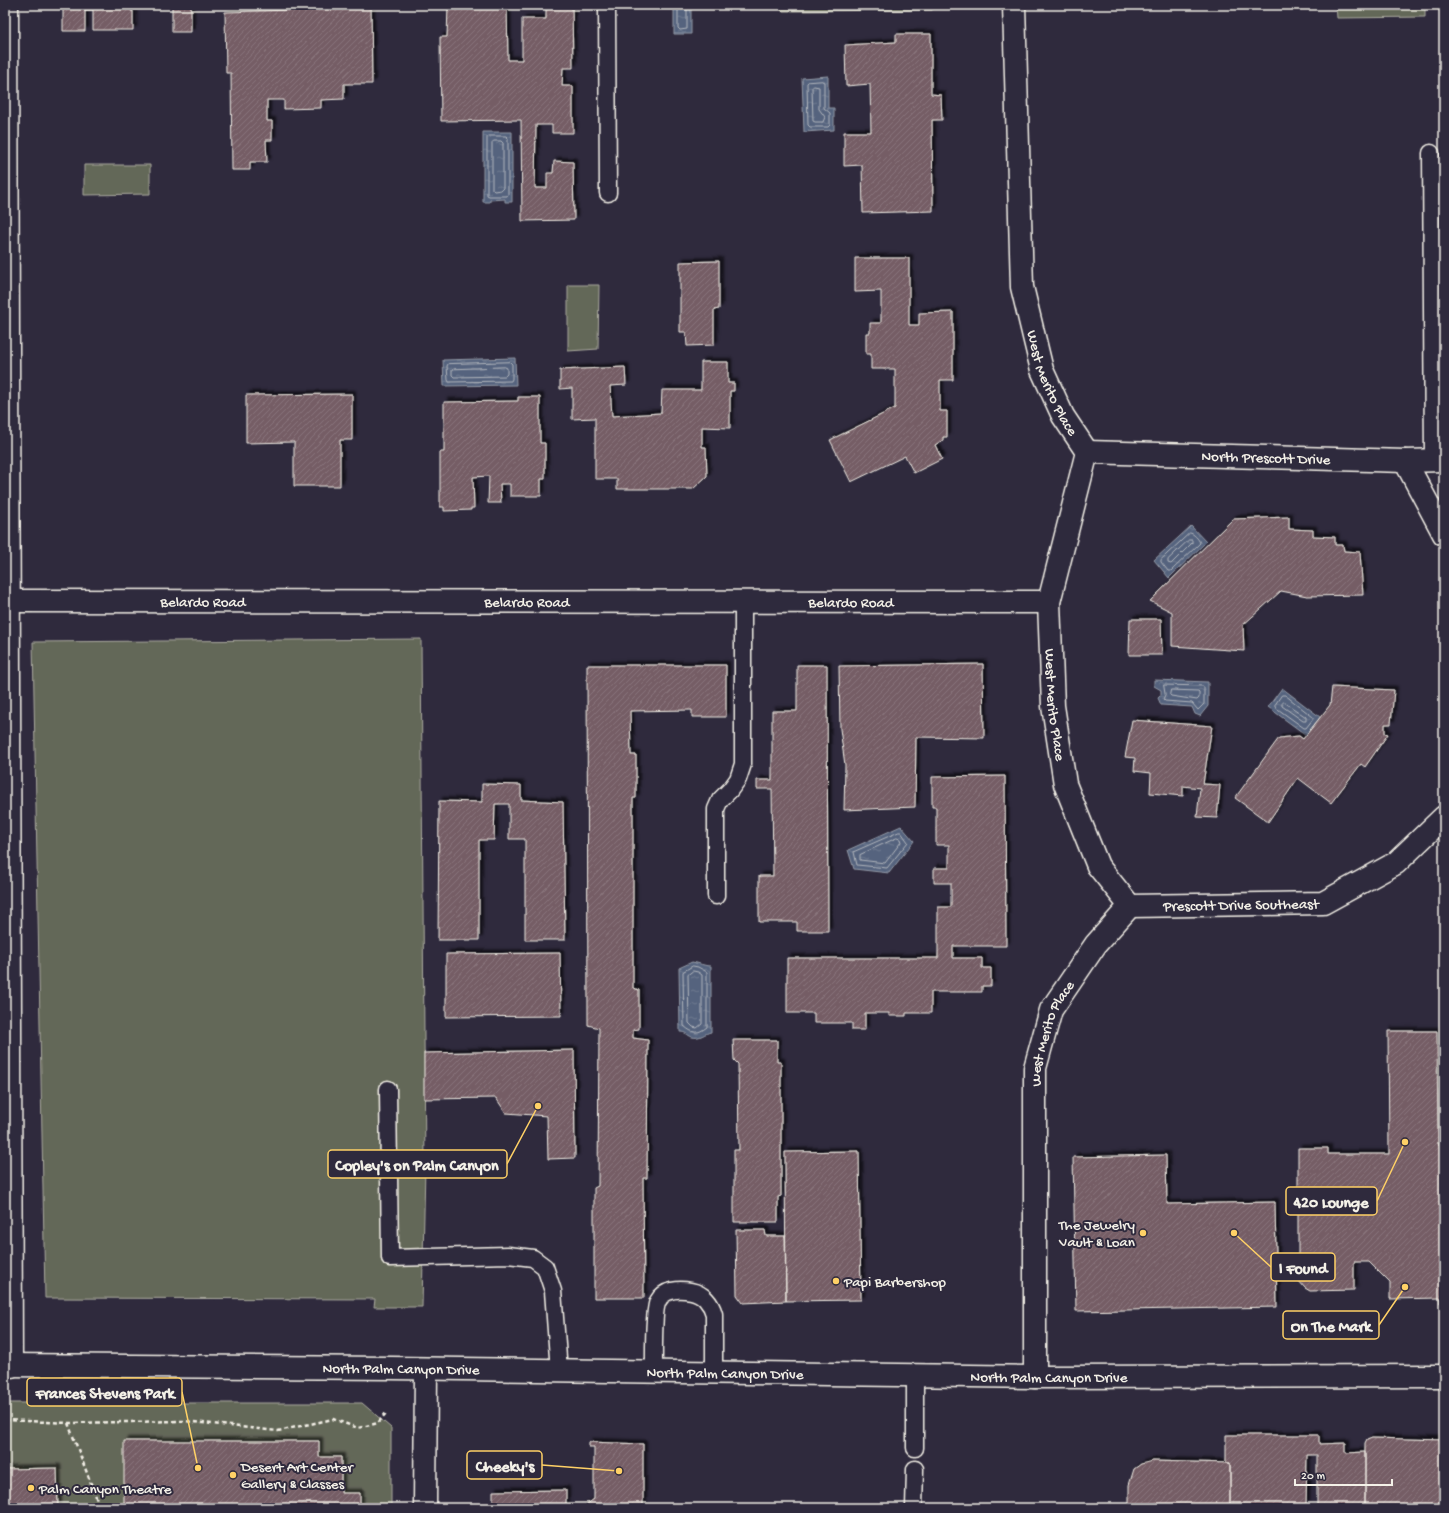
<svg xmlns="http://www.w3.org/2000/svg" width="1449" height="1513" font-family="'Gochi Hand',sans-serif">
<style>
.green{fill:#646759;stroke:#acaca0}
.water{fill:url(#water-ripples);stroke:#959ca8}
.lines{fill:none;stroke-linecap:round;stroke-linejoin:round}
.shore{stroke:#b4b8be;stroke-width:1}
.building{fill:url(#building-hatch);stroke:#f4f1e8;filter:url(#shadow)}
.service-casing{stroke:#f4f1e8;stroke-width:19}
.minor-casing{stroke:#f4f1e8;stroke-width:25}
.primary-casing{stroke:#f4f1e8;stroke-width:25}
.path{stroke:#f4f1e8;stroke-width:2.5;stroke-dasharray:4 3;stroke-linecap:butt}
.service{stroke:#2f2a3d;stroke-width:16}
.minor{stroke:#2f2a3d;stroke-width:22}
.primary{stroke:#2f2a3d;stroke-width:22}
.poi-dot{fill:#ffd166;stroke:#2f2a3d;stroke-width:1.5}
.labels{text-anchor:middle;stroke-width:4;stroke-linejoin:round;paint-order:stroke}
.street-label{font-size:15px;fill:#f4f1e8;stroke:#2f2a3d}
.poi-label{font-size:15px;fill:#f4f1e8;stroke:#2f2a3d;text-anchor:start}
.leader{fill:none;stroke:#ffd166;stroke-width:1.5}
.callout-dot{fill:#ffd166;stroke:#2f2a3d;stroke-width:1.5}
.callout{fill:#2f2a3d;stroke:#ffd166;stroke-width:1.5}
.callout-label{font-size:16px;text-anchor:middle;font-weight:bold;fill:#f4f1e8}
</style>
<defs>
<pattern id="water-ripples" width="26" height="14" patternUnits="userSpaceOnUse"><rect width="26" height="14" fill="#55637e"/><path d="M2 4q2-2 4 0t4 0M15 11q2-2 4 0t4 0" fill="none" stroke="#6e7a90"/></pattern>
<pattern id="building-hatch" width="6" height="6" patternUnits="userSpaceOnUse"><rect width="6" height="6" fill="#755d65"/><path d="M-1 1l2-2M0 6l6-6M5 7l2-2" fill="none" stroke="#89757b"/></pattern>
<filter id="shadow"><feDropShadow dx="3.5" dy="-3.5" stdDeviation="1" flood-color="#0009"/></filter>
</defs>
<rect width="100%" height="100%" fill="#2f2a3d"/>
<filter id="ink" filterUnits="userSpaceOnUse"><feTurbulence type="fractalNoise" baseFrequency=".025" numOctaves="2"/><feDisplacementMap in="SourceGraphic" scale="8" xChannelSelector="R" yChannelSelector="G"/><feConvolveMatrix kernelMatrix="1 2 1 2 8 2 1 2 1" color-interpolation-filters="sRGB"/></filter>
<g filter="url(#ink)">
<path class="green" d="M 777,5 L 938,5 L 932,10 L 783,11 Z
M 1336,5 L 1425,5 L 1425,17 L 1337,18 Z
M 84,165 L 150,165 L 150,194 L 84,195 Z
M 568,285 L 599,285 L 598,349 L 568,351 Z
M 421,639 L 425,1167 L 422,1307 L 374,1307 L 375,1299 L 45,1298 L 33,642 Z
M 5,1403 L 362,1403 L 391,1428 L 391,1508 L 5,1508 Z"/>
<path class="water" d="M 674,5 L 691,5 L 691,34 L 674,34 Z
M 828,76 L 828,108 L 834,108 L 834,130 L 804,132 L 802,78 Z
M 483,132 L 512,132 L 512,202 L 505,202 L 505,199 L 490,200 L 490,202 L 483,202 Z
M 515,358 L 516,385 L 444,386 L 443,360 Z
M 1191,526 L 1206,542 L 1169,578 L 1154,560 Z
M 1154,680 L 1208,682 L 1208,706 L 1200,716 L 1195,714 L 1192,707 L 1161,705 L 1158,698 L 1161,695 L 1161,690 L 1154,686 Z
M 1282,688 L 1320,717 L 1306,735 L 1268,707 Z
M 901,826 L 914,841 L 889,873 L 854,869 L 848,850 Z
M 692,962 C 699,963 704,966 711,966 L 711,1032 C 705,1033 700,1039 692,1037 C 687,1035 686,1032 680,1032 L 679,968 Z"/>
<g class="lines">
<path class="shore" d="M 678,5 L 678,28 L 680,30 L 687,29 L 687,5
M 822,81 L 824,82 L 824,108 L 830,113 L 830,125 L 828,127 L 810,127 L 808,125 L 807,83 L 808,82 Z
M 814,86 L 819,87 L 819,109 L 825,117 L 823,122 L 815,122 L 813,121 L 812,88 Z
M 489,136 L 506,136 L 508,138 L 508,194 L 507,196 L 489,196 L 487,195 L 487,138 Z
M 494,141 L 501,141 L 503,143 L 503,188 L 501,190 L 494,191 L 492,189 L 492,143 Z
M 510,362 L 512,364 L 512,379 L 511,381 L 449,382 L 448,380 L 447,366 L 448,364 Z
M 505,367 L 507,368 L 507,374 L 505,376 L 454,377 L 452,375 L 452,370 L 454,369 Z
M 1190,533 C 1193,533 1199,539 1200,543 L 1171,571 L 1168,571 L 1161,562 L 1161,560 Z
M 1189,540 L 1192,540 L 1192,543 L 1171,564 L 1168,563 L 1168,560 Z
M 1164,685 L 1203,686 L 1204,687 L 1204,704 L 1198,710 L 1192,703 L 1165,701 L 1163,699 L 1165,695 Z
M 1171,690 L 1198,691 L 1199,692 L 1199,698 L 1197,700 L 1171,696 L 1170,695 Z
M 1282,695 L 1285,695 L 1313,717 L 1313,719 L 1306,728 L 1304,728 L 1275,707 L 1275,705 Z
M 1284,702 L 1306,717 L 1306,721 L 1303,721 L 1282,706 L 1282,704 Z
M 899,832 L 901,832 L 908,842 L 887,868 L 857,865 L 854,852 Z
M 897,838 L 900,839 L 901,842 L 885,863 L 860,860 L 860,855 Z
M 693,966 L 698,967 L 707,972 L 707,1027 C 698,1034 693,1034 684,1026 L 683,972 Z
M 693,971 L 698,972 L 702,975 L 702,1024 L 697,1028 L 693,1027 L 689,1023 L 688,975 Z"/>
</g>
<path class="building" d="M 63,5 L 131,5 L 131,11 L 133,11 L 133,30 L 93,30 L 93,10 L 85,10 L 85,31 L 63,31 Z
M 172,5 L 191,5 L 191,32 L 172,32 Z
M 288,5 L 371,5 L 372,84 L 344,84 L 344,99 L 321,100 L 321,108 L 284,109 L 284,100 L 267,100 L 267,121 L 272,121 L 272,140 L 266,140 L 267,162 L 250,162 L 250,170 L 232,170 L 231,73 L 226,73 L 225,12 L 288,10 Z
M 439,5 L 507,5 L 508,60 L 522,60 L 522,19 L 546,19 L 546,5 L 572,5 L 573,68 L 563,68 L 562,86 L 573,86 L 573,133 L 552,133 L 552,125 L 536,125 L 535,188 L 547,188 L 547,173 L 553,173 L 554,161 L 573,162 L 574,220 L 522,221 L 521,120 L 441,121 L 440,37 L 447,37 L 448,6 L 439,7 Z
M 896,34 L 931,34 L 931,94 L 941,95 L 942,120 L 932,120 L 933,211 L 863,213 L 862,165 L 844,166 L 844,132 L 871,132 L 870,84 L 846,86 L 845,45 L 896,42 Z
M 855,258 L 909,258 L 909,325 L 919,325 L 919,313 L 953,312 L 953,380 L 940,380 L 940,411 L 947,411 L 947,437 L 943,437 L 943,440 L 935,445 L 942,459 L 914,473 L 905,456 L 851,482 L 830,440 L 895,408 L 895,369 L 871,369 L 871,354 L 866,354 L 866,333 L 870,333 L 870,323 L 881,323 L 881,291 L 855,292 Z
M 719,261 L 719,309 L 714,310 L 714,345 L 687,346 L 686,332 L 680,332 L 680,262 Z
M 701,362 L 728,362 L 728,383 L 734,383 L 734,391 L 730,391 L 730,428 L 702,427 L 702,447 L 706,447 L 707,476 L 693,489 L 617,489 L 617,479 L 595,479 L 595,418 L 572,419 L 572,388 L 560,389 L 560,370 L 625,367 L 626,385 L 610,386 L 612,416 L 661,413 L 662,390 L 701,390 Z
M 352,394 L 352,440 L 340,440 L 340,486 L 294,486 L 294,442 L 246,443 L 246,395 Z
M 518,397 L 540,397 L 540,443 L 545,443 L 545,479 L 541,479 L 541,496 L 510,496 L 510,484 L 500,484 L 501,503 L 488,503 L 489,476 L 473,477 L 474,508 L 471,508 L 471,510 L 444,511 L 444,507 L 440,507 L 440,452 L 444,452 L 444,402 L 518,401 Z
M 1289,517 L 1289,529 L 1313,530 L 1313,536 L 1335,537 L 1335,545 L 1343,545 L 1344,551 L 1360,552 L 1363,595 L 1307,596 L 1281,591 L 1243,625 L 1244,651 L 1172,646 L 1172,612 L 1150,601 L 1233,519 Z
M 1130,619 L 1161,619 L 1162,655 L 1129,655 Z
M 983,664 L 984,738 L 916,737 L 915,807 L 844,810 L 845,765 L 840,729 L 839,666 Z
M 587,665 L 726,665 L 726,717 L 692,717 L 692,710 L 630,711 L 631,755 L 636,755 L 636,798 L 633,798 L 633,988 L 639,990 L 639,1029 L 633,1030 L 633,1038 L 648,1040 L 647,1178 L 643,1178 L 644,1298 L 594,1298 L 594,1188 L 598,1186 L 599,1028 L 588,1025 Z
M 797,665 L 827,665 L 828,931 L 797,931 L 797,922 L 759,922 L 759,876 L 773,876 L 772,789 L 757,789 L 757,780 L 772,780 L 772,711 L 797,711 Z
M 1332,687 L 1394,690 L 1391,724 L 1385,724 L 1385,733 L 1388,734 L 1365,767 L 1361,764 L 1331,803 L 1298,778 L 1268,822 L 1235,798 L 1279,738 L 1299,736 L 1303,739 L 1330,705 Z
M 1132,720 L 1212,726 L 1203,784 L 1220,785 L 1217,818 L 1197,817 L 1200,788 L 1183,786 L 1183,796 L 1150,793 L 1151,773 L 1134,771 L 1135,758 L 1125,757 Z
M 1005,776 L 1006,946 L 953,946 L 953,958 L 982,958 L 982,968 L 991,968 L 991,986 L 982,986 L 982,992 L 931,992 L 931,1013 L 906,1013 L 906,1016 L 889,1016 L 889,1013 L 865,1013 L 865,1030 L 852,1030 L 852,1023 L 814,1023 L 814,1013 L 787,1013 L 787,958 L 938,958 L 938,907 L 951,907 L 951,883 L 934,883 L 934,868 L 949,868 L 949,845 L 936,845 L 936,807 L 932,807 L 932,777 Z
M 482,784 L 521,785 L 521,800 L 563,802 L 565,940 L 525,940 L 525,839 L 509,839 L 509,804 L 495,804 L 494,840 L 479,840 L 479,940 L 438,940 L 439,801 L 482,802 Z
M 560,953 L 561,1016 L 446,1017 L 446,954 Z
M 1388,1031 L 1437,1031 L 1438,1144 L 1444,1144 L 1444,1303 L 1440,1303 L 1440,1298 L 1390,1299 L 1390,1283 L 1369,1262 L 1354,1262 L 1354,1290 L 1310,1291 L 1305,1288 L 1298,1280 L 1298,1148 L 1328,1148 L 1328,1154 L 1389,1154 Z
M 733,1040 L 777,1040 L 777,1062 L 781,1062 L 781,1196 L 778,1197 L 778,1222 L 734,1222 L 734,1150 L 739,1150 L 738,1064 L 734,1060 Z
M 574,1050 L 575,1158 L 548,1159 L 547,1116 L 506,1113 L 496,1098 L 424,1099 L 424,1053 Z
M 859,1151 L 861,1300 L 786,1301 L 785,1152 Z
M 1166,1155 L 1167,1204 L 1275,1202 L 1277,1307 L 1076,1311 L 1073,1157 Z
M 736,1230 L 765,1230 L 766,1236 L 785,1236 L 786,1301 L 743,1303 L 737,1295 Z
M 1226,1435 L 1319,1435 L 1319,1444 L 1346,1443 L 1346,1453 L 1365,1452 L 1365,1508 L 1317,1508 L 1317,1455 L 1307,1455 L 1306,1505 L 1280,1506 L 1280,1508 L 1230,1508 L 1230,1463 L 1226,1463 Z
M 1372,1438 L 1444,1440 L 1444,1508 L 1365,1508 L 1365,1444 L 1367,1440 Z
M 124,1441 L 319,1441 L 319,1457 L 341,1457 L 341,1493 L 360,1493 L 360,1508 L 124,1508 Z
M 589,1442 L 643,1444 L 643,1508 L 582,1508 L 594,1499 L 594,1447 L 589,1447 Z
M 1153,1461 L 1230,1463 L 1230,1508 L 1129,1508 L 1129,1485 L 1134,1469 L 1141,1464 Z
M 57,1468 L 58,1508 L 5,1508 L 5,1469 Z
M 566,1490 L 566,1508 L 493,1508 L 493,1491 Z"/>
<g class="lines">
<g class="service-casing">
<path id="service" d="M 607,5 L 608,193
M 1431,153 L 1433,460
M 716,896 L 716,809 L 720,800 L 730,790 L 738,779 L 743,764 L 743,602
M 388,1089 L 390,1258 L 508,1255 L 533,1258 L 545,1267 L 553,1291 L 559,1371
M 654,1372 C 654,1359 653,1310 658,1301 C 664,1289 680,1289 691,1291 C 703,1293 711,1303 714,1314 L 714,1372
M 915,1375 L 915,1448
M 914,1508 L 915,1469"/>
</g>
<g class="minor-casing">
<g id="minor">
<path d="M 7,5 L 11,1366"/>
<path id="s1" d="M 1014,5 L 1022,287 L 1042,370 L 1063,416 L 1087,452 L 1049,602 L 1053,706 L 1065,784 L 1098,866 L 1130,906"/>
<path id="s2" d="M 1087,452 L 1405,461 L 1444,460"/>
<path d="M 1405,461 L 1444,534"/>
<path id="s3" d="M 5,601 L 1049,602"/>
<path id="s4" d="M 1130,906 L 1323,903 L 1396,863 L 1444,817"/>
<path id="s5" d="M 1035,1377 L 1035,1068 L 1051,1010 L 1096,944 L 1130,906"/>
<path d="M 425,1508 L 426,1369"/>
</g>
</g>
<g class="primary-casing">
<g id="primary">
<path id="s6" d="M 5,1365 L 392,1368 L 1035,1377 L 1444,1376"/>
</g>
</g>
<path class="path" d="M 5,1420 L 68,1423 L 98,1502
M 68,1423 L 184,1421 L 278,1431 L 333,1419 L 358,1428 L 378,1423 L 386,1413"/>
<use href="#service" class="service"/>
<use href="#minor" class="minor"/>
<use href="#primary" class="primary"/>
</g>
</g>
<g class="poi-dot">
<circle cx="1143" cy="1233" r="4"/>
<circle cx="836" cy="1281" r="4"/>
<circle cx="233" cy="1475" r="4"/>
<circle cx="31" cy="1488" r="4"/>
</g>
<g class="labels">
<g class="street-label">
<text dy="5" stroke="none"><textPath href="#s1" startOffset="383">West Merito Place</textPath></text>
<text dy="5" stroke="none"><textPath href="#s2" startOffset="179">North Prescott Drive</textPath></text>
<text dy="5" stroke="none"><textPath href="#s3" startOffset="198">Belardo Road</textPath></text>
<text dy="5" stroke="none"><textPath href="#s3" startOffset="522">Belardo Road</textPath></text>
<text dy="5" stroke="none"><textPath href="#s3" startOffset="846">Belardo Road</textPath></text>
<text dy="5" stroke="none"><textPath href="#s1" startOffset="719">West Merito Place</textPath></text>
<text dy="5" stroke="none"><textPath href="#s4" startOffset="111">Prescott Drive Southeast</textPath></text>
<text dy="5" stroke="none"><textPath href="#s5" startOffset="347">West Merito Place</textPath></text>
<text dy="5" stroke="none"><textPath href="#s6" startOffset="396">North Palm Canyon Drive</textPath></text>
<text dy="5" stroke="none"><textPath href="#s6" startOffset="720">North Palm Canyon Drive</textPath></text>
<text dy="5" stroke="none"><textPath href="#s6" startOffset="1044">North Palm Canyon Drive</textPath></text>
</g>
<g class="poi-label">
<text x="1135" y="1229" text-anchor="end">The Jewelry<tspan x="1135" dy="17">Vault &amp; Loan</tspan></text>
<text x="844" y="1286">Papi Barbershop</text>
<text x="241" y="1471">Desert Art Center<tspan x="241" dy="17">Gallery &amp; Classes</tspan></text>
<text x="39" y="1493">Palm Canyon Theatre</text>
</g>
</g>
<path class="leader" d="M538 1106L507 1164M1405 1142L1377 1201M1234 1233L1271 1267M1405 1287L1379 1325M198 1468L182 1392M619 1471L542 1465"/>
<g class="callout-dot">
<circle cx="538" cy="1106" r="4"/>
<circle cx="1405" cy="1142" r="4"/>
<circle cx="1234" cy="1233" r="4"/>
<circle cx="1405" cy="1287" r="4"/>
<circle cx="198" cy="1468" r="4"/>
<circle cx="619" cy="1471" r="4"/>
</g>
<g class="callout">
<rect x="328" y="1150" width="179" height="28" rx="4"/>
<rect x="1286" y="1187" width="91" height="28" rx="4"/>
<rect x="1271" y="1253" width="64" height="28" rx="4"/>
<rect x="1283" y="1311" width="96" height="28" rx="4"/>
<rect x="27" y="1378" width="155" height="28" rx="4"/>
<rect x="467" y="1451" width="75" height="28" rx="4"/>
</g>
<g class="callout-label">
<text x="417" y="1170">Copley's on Palm Canyon</text>
<text x="1331" y="1207">420 Lounge</text>
<text x="1303" y="1273">I Found</text>
<text x="1331" y="1331">On The Mark</text>
<text x="105" y="1398">Frances Stevens Park</text>
<text x="505" y="1471">Cheeky's</text>
</g>
<rect width="1449" height="1513" fill="none" stroke="#2f2a3d" stroke-width="20"/>
<rect x="10" y="10" width="1429" height="1493" fill="none" stroke="#f4f1e8" stroke-width="1.5" filter="url(#ink)"/>
<path d="M1295 1479v6h97v-6" fill="none" stroke="#f4f1e8" stroke-width="2"/>
<text x="1301" y="1479" font-size="12" fill="#f4f1e8" stroke="#2f2a3d" stroke-width="3" paint-order="stroke">20 m</text>
</svg>
